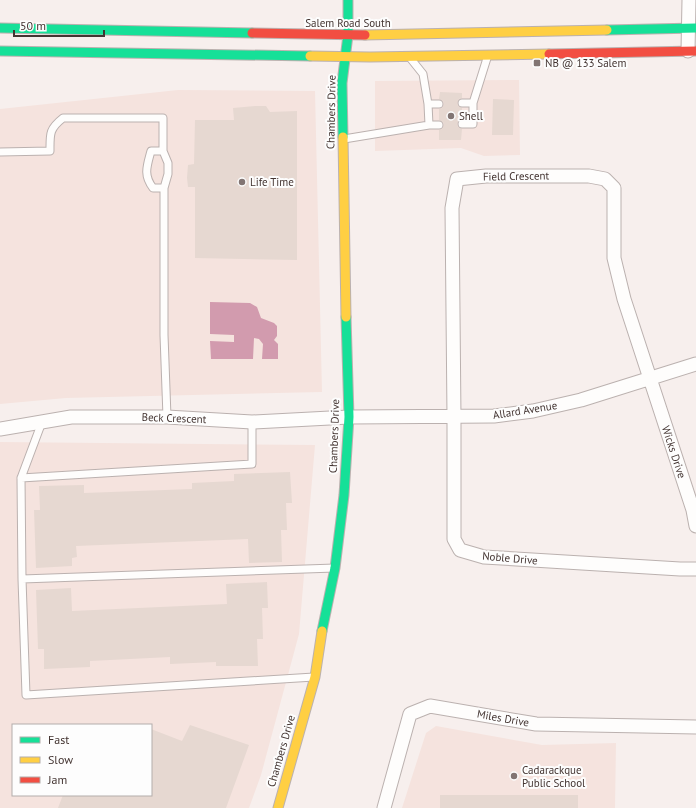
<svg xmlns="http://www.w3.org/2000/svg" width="696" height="808" font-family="'PT Sans',sans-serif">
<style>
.built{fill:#f5e3de;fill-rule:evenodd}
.water{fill:#d29bae}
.building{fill:#e6d8d1}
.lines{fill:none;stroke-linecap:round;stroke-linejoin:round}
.lane-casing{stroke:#bbb1af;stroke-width:9}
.street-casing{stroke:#bbb1af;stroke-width:15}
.fast-casing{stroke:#bbb1af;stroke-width:11}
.slow-casing{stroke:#bbb1af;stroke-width:11}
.jam-casing{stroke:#bbb1af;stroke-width:11}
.lane{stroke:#fefdfc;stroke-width:7}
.street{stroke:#fefdfc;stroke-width:13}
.fast{stroke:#16e098;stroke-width:9}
.slow{stroke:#ffcf43;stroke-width:9}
.jam{stroke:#f24e42;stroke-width:9}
.poi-dot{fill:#827573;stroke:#fdfdfd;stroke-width:1.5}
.labels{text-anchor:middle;stroke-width:4;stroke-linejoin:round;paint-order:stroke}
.street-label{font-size:11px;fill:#433431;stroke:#fdfdfd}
.poi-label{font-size:11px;fill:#433431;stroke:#fdfdfd;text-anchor:start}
</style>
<rect width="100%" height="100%" fill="#f7efed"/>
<path class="built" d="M 519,80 L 520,155 L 484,156 L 461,148 L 375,151 L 375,81 Z
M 178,90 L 315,91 L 322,392 L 66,398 L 0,404 L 0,109 Z
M 0,442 L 315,445 L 299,634 L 261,775 L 249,808 L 0,808 ZM 13,725 L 151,725 L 151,795 L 13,795 Z
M 436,726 L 542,745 L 616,743 L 615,808 L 402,808 L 426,733 Z"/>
<path class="water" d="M 210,302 L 250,303 L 257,307 L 261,318 L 274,323 L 277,326 L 277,336 L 274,340 L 278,344 L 278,359 L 262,359 L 263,344 L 259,339 L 254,338 L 253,359 L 211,359 L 210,341 L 234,342 L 234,335 L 210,334 Z"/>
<path class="building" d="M 440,92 L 462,93 L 462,98 L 459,99 L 457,103 L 458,106 L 462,108 L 462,119 L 459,120 L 457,124 L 458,127 L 462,129 L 461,140 L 439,140 L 439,130 L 442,129 L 444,125 L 443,122 L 439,120 L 439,109 L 442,108 L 444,104 L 443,101 L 439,99 Z
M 493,99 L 514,100 L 513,135 L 492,135 Z
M 255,106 L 266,106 L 270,112 L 297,111 L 297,260 L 195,258 L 195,187 L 188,187 L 187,178 L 188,165 L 194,164 L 195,120 L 234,120 L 233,108 Z
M 290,472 L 292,503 L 286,503 L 287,530 L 281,530 L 282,562 L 249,563 L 248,539 L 76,546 L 77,557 L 72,558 L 72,566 L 36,568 L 34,510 L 40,510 L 39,486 L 84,485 L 84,493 L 192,489 L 192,483 L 234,481 L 234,474 Z
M 267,582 L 268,608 L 262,608 L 263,639 L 257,639 L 258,666 L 216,666 L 216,662 L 170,664 L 170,657 L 90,661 L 90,667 L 44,669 L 44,649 L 38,649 L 36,590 L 71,588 L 72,611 L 227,604 L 226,584 Z
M 190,725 L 249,745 L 226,808 L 58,808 L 63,795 L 151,795 L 151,729 L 182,741 Z
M 440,795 L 578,795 L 578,808 L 440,808 Z"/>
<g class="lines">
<g class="lane-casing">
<path id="lane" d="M 411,59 L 423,74 L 428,104 L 439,104
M 462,103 L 473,103 L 488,55
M 428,104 L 429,125 L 439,125
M 462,124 L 473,124 L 473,103
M 344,139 L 429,125
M 163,151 L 151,151 C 147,166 143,175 153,188 L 164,188
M 0,152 L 50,151 C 50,134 49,129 63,118 L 163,118 L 163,151 L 168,163 L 168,174 L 164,188 L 164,335 L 167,417
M 252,422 L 252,464 L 21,478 L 22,579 L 26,695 L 314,677
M 21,478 L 42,422
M 22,579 L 335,568"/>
</g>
<g class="street-casing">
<path id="street" d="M 688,51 L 689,0
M 0,429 L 71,417 L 167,417 L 252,422 L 349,417 L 494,416 L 533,411 L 581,400 L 696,364
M 696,526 L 693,510 L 624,299 L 614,258 L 614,188 L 605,179 L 589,176 L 486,176 L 457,179 L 452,208 L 454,417 L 454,539 L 460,550 L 484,557 L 680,569 L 696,569
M 384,808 L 410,714 L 430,706 L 536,724 L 696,727"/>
</g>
<g class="fast-casing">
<path id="fast" d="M 0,28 L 252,33
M 607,30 L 696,28
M 0,51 L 310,56
M 343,137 L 342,83 L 348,35 L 348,0
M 322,631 L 335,568 L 344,495 L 349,417 L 346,317"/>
</g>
<g class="slow-casing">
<path id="slow" d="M 365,35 L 607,30
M 310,56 L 370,57 L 549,54
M 343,137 L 346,317
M 278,808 L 315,677 L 322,631"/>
</g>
<g class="jam-casing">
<path id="jam" d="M 252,33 L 365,35
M 549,54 L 696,51"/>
</g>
<use href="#lane" class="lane"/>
<use href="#street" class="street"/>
<use href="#fast" class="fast"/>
<use href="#slow" class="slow"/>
<use href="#jam" class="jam"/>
</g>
<g class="poi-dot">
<rect x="533" y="59" width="8" height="8" rx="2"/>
<circle cx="451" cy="116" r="4"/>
<circle cx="242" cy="182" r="4"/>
<circle cx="514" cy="776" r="4"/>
</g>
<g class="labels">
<g class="street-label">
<text x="348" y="27">Salem Road South</text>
<text transform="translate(331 112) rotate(-89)" y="4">Chambers Drive</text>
<text transform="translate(516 176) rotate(-1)" y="4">Field Crescent</text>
<text transform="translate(525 410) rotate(-9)" y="4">Allard Avenue</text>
<text transform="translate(174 418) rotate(2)" y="4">Beck Crescent</text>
<text transform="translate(334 436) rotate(-88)" y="4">Chambers Drive</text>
<text transform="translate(674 452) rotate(72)" y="4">Wicks Drive</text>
<text transform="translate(510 558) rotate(5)" y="4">Noble Drive</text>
<text transform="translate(503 718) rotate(10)" y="4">Miles Drive</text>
<text transform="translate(281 751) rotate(-74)" y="4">Chambers Drive</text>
</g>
<g class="poi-label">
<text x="545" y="67">NB @ 133 Salem</text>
<text x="459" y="120">Shell</text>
<text x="250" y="186">Life Time</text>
<text x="522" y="774">Cadarackque<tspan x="522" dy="13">Public School</tspan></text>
</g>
</g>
<rect x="12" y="724" width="140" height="72" fill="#fdfdfd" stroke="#b3adab"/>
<rect x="20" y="737" width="20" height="6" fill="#16e098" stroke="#b3adab"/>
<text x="48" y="744" font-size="12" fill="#433431">Fast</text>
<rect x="20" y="757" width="20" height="6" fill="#ffcf43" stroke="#b3adab"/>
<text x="48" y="764" font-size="12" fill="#433431">Slow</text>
<rect x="20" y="777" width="20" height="6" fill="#f24e42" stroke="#b3adab"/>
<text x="48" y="784" font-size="12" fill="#433431">Jam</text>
<path d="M14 30v6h90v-6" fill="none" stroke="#433431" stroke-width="2"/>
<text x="20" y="30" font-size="12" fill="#433431" stroke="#fdfdfd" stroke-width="3" paint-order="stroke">50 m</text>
</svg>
